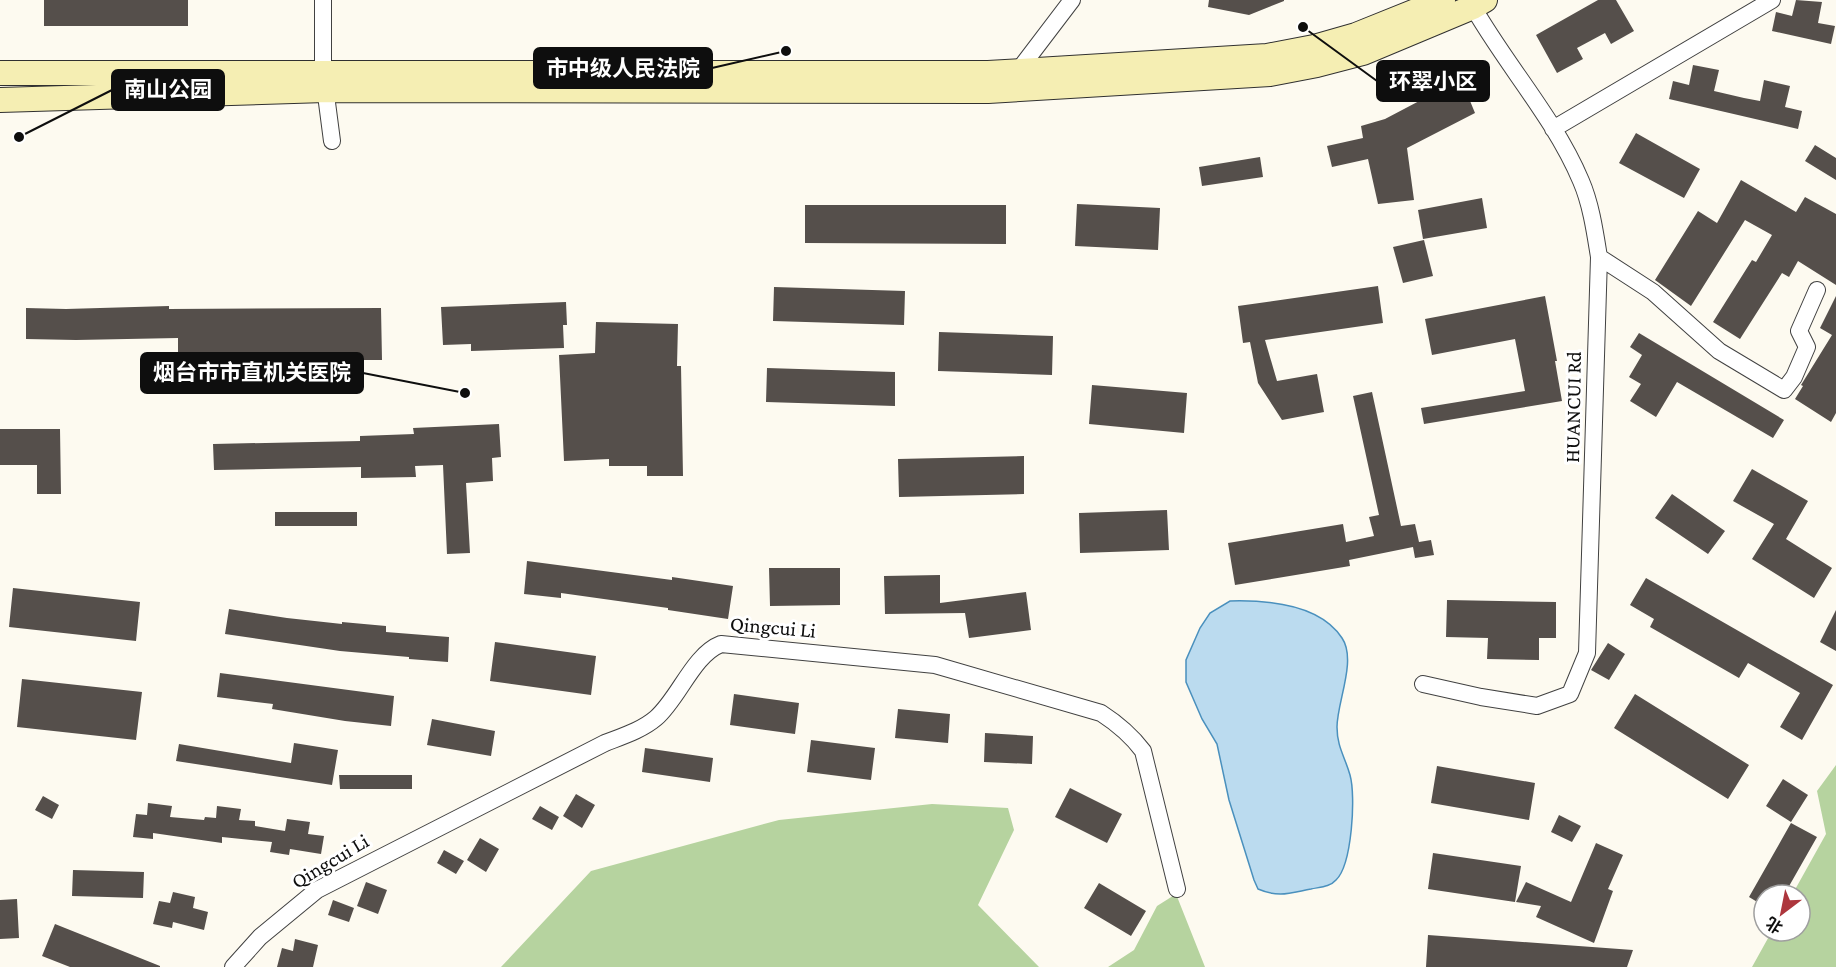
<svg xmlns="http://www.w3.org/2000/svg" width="1836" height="967" font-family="'Crimson Pro','Noto Sans SC',serif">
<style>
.forest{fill:#b6d39f}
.water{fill:#bbdbef;stroke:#4a90bd;stroke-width:1.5}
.building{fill:#554f4b}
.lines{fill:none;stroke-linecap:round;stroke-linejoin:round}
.street-casing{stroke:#414141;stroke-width:18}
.secondary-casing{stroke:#303030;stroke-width:26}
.street{stroke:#fff;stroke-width:16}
.secondary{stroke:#f5eeb3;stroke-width:24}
.labels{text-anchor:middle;stroke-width:6;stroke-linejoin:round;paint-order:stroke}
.street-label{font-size:21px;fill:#0e0e0e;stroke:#fff}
.leader{fill:none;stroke:#0e0e0e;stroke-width:2}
.callout-dot{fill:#0e0e0e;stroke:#fff;stroke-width:2}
.callout{fill:#0e0e0e;stroke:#0e0e0e;stroke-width:2}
.callout-label{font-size:22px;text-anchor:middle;font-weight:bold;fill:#fff}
</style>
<rect width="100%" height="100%" fill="#fdfaf0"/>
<path class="forest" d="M 1836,765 L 1836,967 L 1752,967 L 1772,931 L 1800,931 L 1800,895 L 1792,895 L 1826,834 L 1817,791 Z
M 932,804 L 1008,808 L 1014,830 L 978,905 L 1039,967 L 501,967 L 591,871 L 779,820 Z
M 1176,894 L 1205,967 L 1108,967 L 1134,950 L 1157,906 Z"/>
<path class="water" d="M 1230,601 C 1266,600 1319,603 1342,638 C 1357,660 1337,702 1337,727 C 1337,747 1345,757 1350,775 C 1356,796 1352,865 1336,880 C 1330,887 1320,887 1311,889 C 1290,893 1279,898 1258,889 L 1254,880 L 1229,800 L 1217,744 L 1202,719 L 1186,682 L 1186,660 L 1200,628 L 1210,613 Z"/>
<path class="building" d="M 44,0 L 188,0 L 188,26 L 44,26 Z
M 1209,0 L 1284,0 L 1284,1 L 1249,15 L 1208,7 Z
M 1598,0 L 1616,0 L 1634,31 L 1611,44 L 1605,33 L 1577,48 L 1583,59 L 1557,73 L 1536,35 Z
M 1796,0 L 1822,2 L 1818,23 L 1835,26 L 1831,44 L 1772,31 L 1776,12 L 1792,16 Z
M 1693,65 L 1719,70 L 1714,91 L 1744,98 L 1760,101 L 1764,80 L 1790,86 L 1785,107 L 1802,111 L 1798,129 L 1669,99 L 1673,81 L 1689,85 Z
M 1461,79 L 1475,113 L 1407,148 L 1414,200 L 1378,204 L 1368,159 L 1332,167 L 1327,146 L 1363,138 L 1361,126 L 1385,119 Z
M 1636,133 L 1700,169 L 1684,198 L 1619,163 Z
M 1815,145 L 1836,158 L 1836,180 L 1805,161 Z
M 1260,157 L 1263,177 L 1202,186 L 1199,167 Z
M 1741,180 L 1796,212 L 1805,197 L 1836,214 L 1836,285 L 1798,261 L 1789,277 L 1782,273 L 1740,339 L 1713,322 L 1752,260 L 1756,262 L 1772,235 L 1745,220 L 1691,306 L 1655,280 L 1698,211 L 1717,223 Z
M 1482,198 L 1487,228 L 1423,239 L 1418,210 Z
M 1077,204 L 1160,208 L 1158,250 L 1075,246 Z
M 805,205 L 1006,205 L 1006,244 L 805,243 Z
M 1424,240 L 1433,276 L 1403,283 L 1393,247 Z
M 1378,286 L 1383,323 L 1265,340 L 1277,381 L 1317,374 L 1324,412 L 1282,420 L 1258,383 L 1250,342 L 1243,343 L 1238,306 Z
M 774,287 L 905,291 L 904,325 L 773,321 Z
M 1545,296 L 1557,361 L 1555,361 L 1562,401 L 1424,424 L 1421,408 L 1525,391 L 1515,339 L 1432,355 L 1425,319 Z
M 1836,296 L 1836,413 L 1831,422 L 1795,399 L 1803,386 L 1801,385 L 1806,377 L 1832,335 L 1820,328 Z
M 566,302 L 567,325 L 563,325 L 564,348 L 471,351 L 471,344 L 443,345 L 441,307 Z
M 169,306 L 169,309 L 381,308 L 382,360 L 178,360 L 178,338 L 76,340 L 26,339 L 26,308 L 66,309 Z
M 596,322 L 678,324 L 677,366 L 681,366 L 683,476 L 647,476 L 647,466 L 609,466 L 609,459 L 564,461 L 559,355 L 595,353 Z
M 939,332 L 1053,336 L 1052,375 L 938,371 Z
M 1639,333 L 1784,420 L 1773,438 L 1677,382 L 1656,417 L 1630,401 L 1641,384 L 1629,377 L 1642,355 L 1630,347 Z
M 767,368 L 895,372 L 895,406 L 766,402 Z
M 1092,385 L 1187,393 L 1184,433 L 1089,424 Z
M 1372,392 L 1401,526 L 1415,524 L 1419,542 L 1431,540 L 1434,555 L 1415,558 L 1413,547 L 1349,560 L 1350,566 L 1235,585 L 1228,543 L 1343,524 L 1346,542 L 1374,536 L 1369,517 L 1379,515 L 1353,396 Z
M 499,424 L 501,457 L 492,458 L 493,481 L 466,483 L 470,553 L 447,554 L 443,465 L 415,466 L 416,477 L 361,478 L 361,467 L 214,470 L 213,444 L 360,441 L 360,436 L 414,434 L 413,428 Z
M 0,429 L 60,429 L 61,494 L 37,494 L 37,465 L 0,465 Z
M 1024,456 L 1024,494 L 899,497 L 898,459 Z
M 1752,469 L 1808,501 L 1786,539 L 1832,568 L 1814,598 L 1752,559 L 1774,524 L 1733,501 Z
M 1672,494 L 1725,531 L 1708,554 L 1655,518 Z
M 1167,510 L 1169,550 L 1080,553 L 1079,513 Z
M 275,512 L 357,512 L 357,526 L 275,526 Z
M 527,561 L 672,580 L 672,577 L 733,586 L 728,619 L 668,610 L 668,608 L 561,593 L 561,598 L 524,594 Z
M 769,568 L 840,568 L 840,605 L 770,606 Z
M 940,575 L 940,603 L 1026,592 L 1031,630 L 969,638 L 965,613 L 885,614 L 884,576 Z
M 1646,578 L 1833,685 L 1802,740 L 1780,727 L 1800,693 L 1748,663 L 1739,678 L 1650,627 L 1654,619 L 1630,605 Z
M 13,588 L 140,602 L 136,641 L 9,627 Z
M 1447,600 L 1556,602 L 1556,638 L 1539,638 L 1539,660 L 1487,659 L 1488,638 L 1446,637 Z
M 229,609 L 287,618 L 342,624 L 342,622 L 386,626 L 386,632 L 449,637 L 448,662 L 409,659 L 409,657 L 340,651 L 225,634 Z
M 1836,610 L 1836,651 L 1820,642 Z
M 495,642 L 596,656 L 591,695 L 490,681 Z
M 1608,643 L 1625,654 L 1609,680 L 1591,670 Z
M 220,673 L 394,696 L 391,726 L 345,721 L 272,709 L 273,704 L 217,697 Z
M 22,679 L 142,692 L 136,740 L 17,727 Z
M 734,694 L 799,703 L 795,734 L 730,725 Z
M 1635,694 L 1749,765 L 1728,799 L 1614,728 Z
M 898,709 L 950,714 L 948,743 L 895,738 Z
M 432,719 L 495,731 L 491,756 L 427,745 Z
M 985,733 L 1033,736 L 1032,764 L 984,762 Z
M 811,740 L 875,748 L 871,780 L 807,772 Z
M 294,743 L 338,750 L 332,785 L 176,761 L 179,744 L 291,763 Z
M 645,748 L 713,758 L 710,782 L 642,772 Z
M 1437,766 L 1535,783 L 1529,820 L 1431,803 Z
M 339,775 L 412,775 L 412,789 L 340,789 Z
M 1783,779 L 1808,795 L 1791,822 L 1766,806 Z
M 1070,788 L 1122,814 L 1107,843 L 1055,817 Z
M 576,794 L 595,805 L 582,828 L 563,816 Z
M 43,796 L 59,805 L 52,819 L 35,810 Z
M 148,803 L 172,806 L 170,817 L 204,820 L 205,817 L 216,818 L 217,806 L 241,809 L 239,820 L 255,821 L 255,826 L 285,831 L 287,819 L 310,822 L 308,834 L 324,836 L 321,854 L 290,849 L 289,855 L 270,852 L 272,842 L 222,837 L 222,843 L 153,833 L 153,839 L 133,837 L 136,814 L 147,815 Z
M 540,806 L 559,817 L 552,830 L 532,819 Z
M 1559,815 L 1581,826 L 1572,842 L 1551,832 Z
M 1791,823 L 1817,837 L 1784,895 L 1764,895 L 1764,906 L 1749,897 Z
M 480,838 L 499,849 L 486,872 L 467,860 Z
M 1596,843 L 1623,855 L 1608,889 L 1613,891 L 1594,943 L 1536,917 L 1541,906 L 1516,902 L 1526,882 L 1571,902 Z
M 444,850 L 464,861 L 456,874 L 437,863 Z
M 1433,853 L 1521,866 L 1515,902 L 1428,889 Z
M 73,870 L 144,872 L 143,898 L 72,896 Z
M 366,882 L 387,890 L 378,914 L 357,906 Z
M 1099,883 L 1146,911 L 1131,936 L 1084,908 Z
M 173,892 L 195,897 L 193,908 L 208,912 L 204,930 L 173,922 L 172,928 L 153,924 L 159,901 L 170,903 Z
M 17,899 L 19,938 L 0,939 L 0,900 Z
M 333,900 L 354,908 L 349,922 L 328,915 Z
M 55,924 L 160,966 L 160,967 L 70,967 L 42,956 Z
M 1428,935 L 1633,950 L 1627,967 L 1426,967 Z
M 295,939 L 318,945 L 313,967 L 277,967 L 282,948 L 293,951 Z"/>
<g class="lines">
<g class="street-casing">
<path id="street" d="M 323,0 L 323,72 L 332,141
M 1018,76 L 1018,71 L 1072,0
M 1553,129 L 1772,0
M 1599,257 L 1653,292 L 1719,351 L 1784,390 L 1794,377 L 1807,347 L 1799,331 L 1817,290
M 1423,684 L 1481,697 L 1537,706 L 1570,694 L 1587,653 L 1599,257 C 1595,232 1591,204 1581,181 C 1553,115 1503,62 1469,0
M 233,967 L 260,937 L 317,890 L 605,743 C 623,736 642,730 656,718 C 679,698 693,655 721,644 L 935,665 L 1101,713 C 1118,724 1131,735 1143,751 L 1177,889"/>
</g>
<g class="secondary-casing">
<path id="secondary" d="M 0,73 L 988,73 L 1267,56 L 1314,47 L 1356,35 L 1443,0
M 0,100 L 325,90 L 988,91 L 1270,74 L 1317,65 L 1363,53 L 1473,7 L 1485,0"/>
</g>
<use href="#street" class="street"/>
<use href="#secondary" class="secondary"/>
</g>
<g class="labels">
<g class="street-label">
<text transform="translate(1573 407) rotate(-89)" y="7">HUANCUI Rd</text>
<text transform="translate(773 627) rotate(5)" y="7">Qingcui Li</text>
<text transform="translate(330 861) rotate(-31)" y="7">Qingcui Li</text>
</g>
</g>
<path class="leader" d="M786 51L712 68M1303 27L1377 81M19 137L112 90M465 393L363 373"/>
<g class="callout-dot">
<circle cx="786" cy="51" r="6"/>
<circle cx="1303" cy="27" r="6"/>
<circle cx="19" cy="137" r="6"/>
<circle cx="465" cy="393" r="6"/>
</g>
<g class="callout">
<rect x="534" y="48" width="178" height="40" rx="6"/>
<rect x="1377" y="61" width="112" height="40" rx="6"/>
<rect x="112" y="70" width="112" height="40" rx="6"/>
<rect x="141" y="353" width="222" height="40" rx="6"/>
</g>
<g class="callout-label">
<text x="623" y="76">市中级人民法院</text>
<text x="1433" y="89">环翠小区</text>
<text x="168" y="97">南山公园</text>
<text x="252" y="380">烟台市市直机关医院</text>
</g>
<g transform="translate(1782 913) rotate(212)"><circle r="28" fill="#ffffff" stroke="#9f9f9f" stroke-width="1.5"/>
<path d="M0-4.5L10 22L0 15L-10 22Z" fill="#ad363d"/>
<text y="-9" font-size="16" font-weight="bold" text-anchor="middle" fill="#0e0e0e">北</text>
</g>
</svg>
